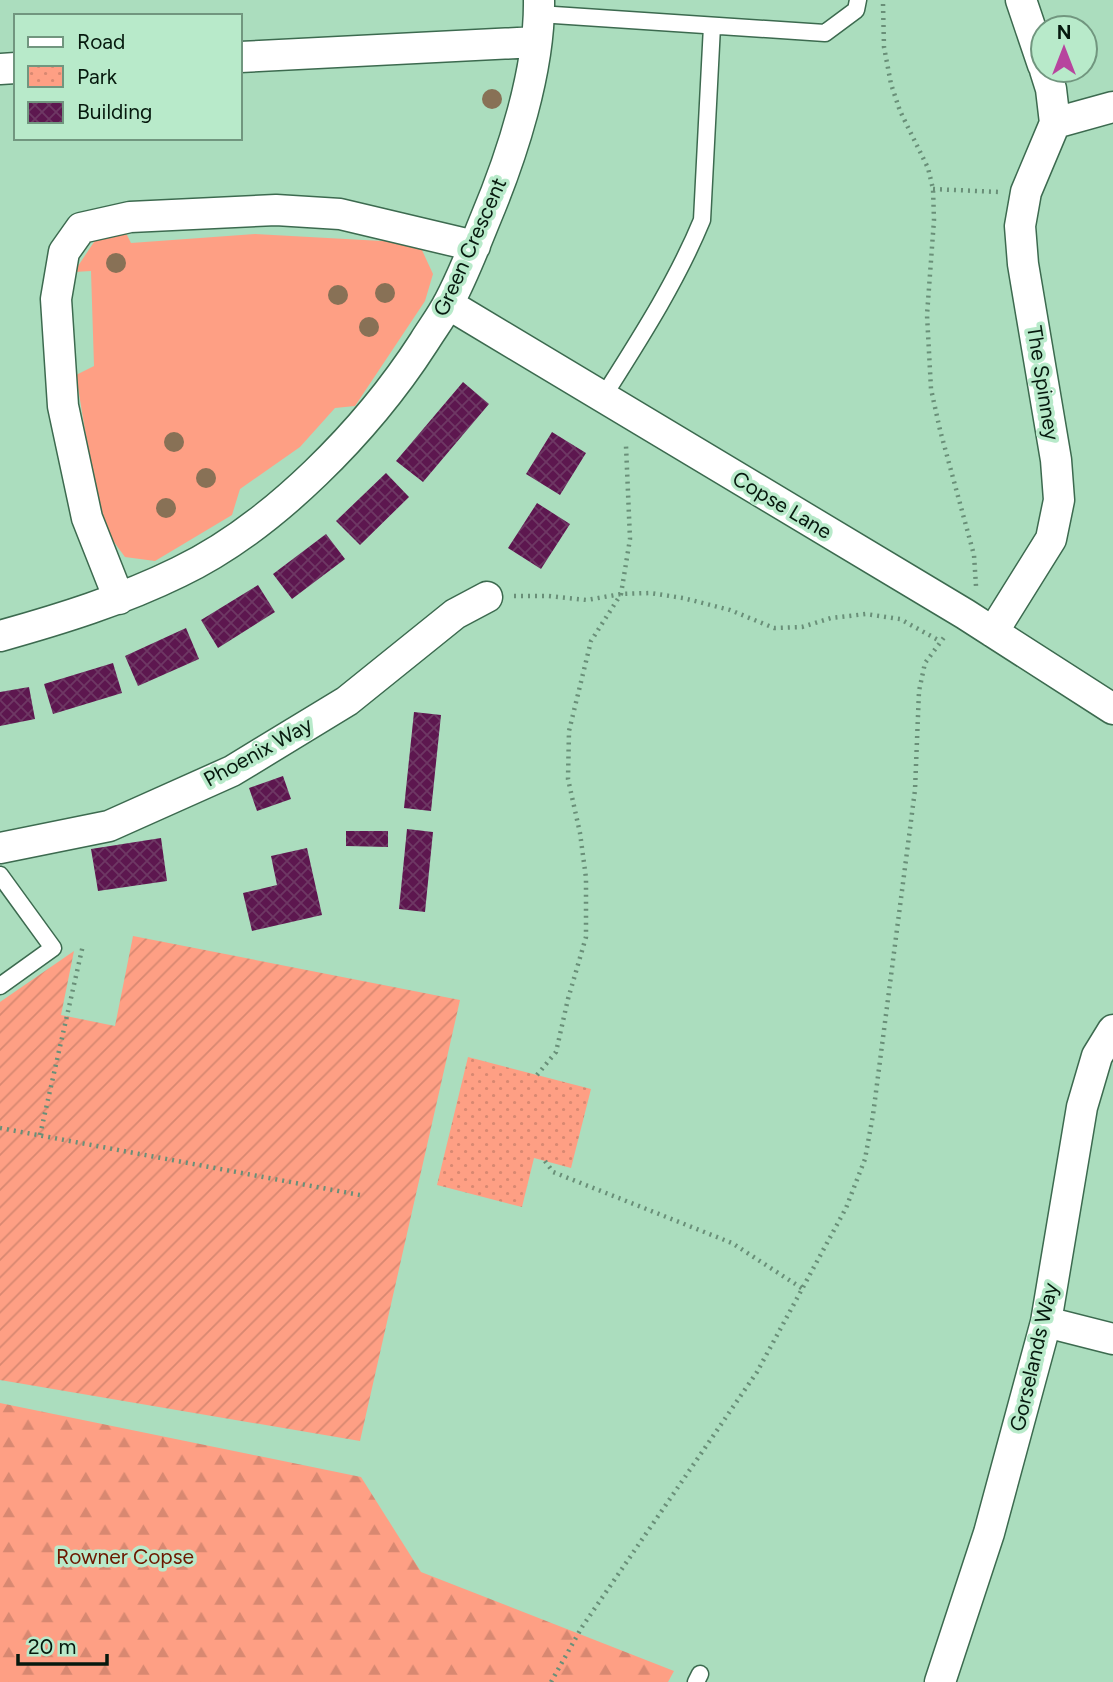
<svg xmlns="http://www.w3.org/2000/svg" width="1113" height="1682" font-family="Figtree,sans-serif">
<style>
.grass{fill:#fe9f84}
.forest{fill:url(#forest-firs)}
.park{fill:url(#park-dots)}
.garden{fill:url(#garden-furrows)}
.building{fill:url(#building-cross-hatch)}
.lines{fill:none;stroke-linecap:round;stroke-linejoin:round}
.lane-casing{stroke:#3c6a4f;stroke-width:19}
.street-casing{stroke:#3c6a4f;stroke-width:33}
.path{stroke:#698f78;stroke-width:4.5;stroke-dasharray:2 5;stroke-linecap:butt}
.lane{stroke:#fff;stroke-width:16}
.street{stroke:#fff;stroke-width:30}
.tree{fill:#887156}
.labels{text-anchor:middle;stroke-width:7;stroke-linejoin:round;paint-order:stroke}
.street-label{font-size:21px;fill:#06190e;stroke:#b8eaca}
.park-label{font-size:21px;fill:#6c1800;stroke:#b8eaca}
</style>
<defs>
<pattern id="forest-firs" width="22" height="20" patternUnits="userSpaceOnUse" patternTransform="scale(1.75)"><rect width="22" height="20" fill="#fe9f84"/><path d="M5 1l3.5 6h-7zM16 11l3.5 6h-7z" fill="#d88871"/></pattern>
<pattern id="park-dots" width="8" height="8" patternUnits="userSpaceOnUse" patternTransform="scale(1.75)"><rect width="8" height="8" fill="#fe9f84"/><path d="M2 2h.1M6 6h.1" fill="none" stroke="#d88871" stroke-width="1.8" stroke-linecap="round"/></pattern>
<pattern id="garden-furrows" width="10" height="10" patternUnits="userSpaceOnUse" patternTransform="scale(1.75)"><rect width="10" height="10" fill="#fe9f84"/><path d="M-1 1l2-2M0 10L10 0M9 11l2-2" fill="none" stroke="#d88871"/></pattern>
<pattern id="building-cross-hatch" width="8" height="8" patternUnits="userSpaceOnUse" patternTransform="scale(1.75)"><rect width="8" height="8" fill="#5d174f"/><path d="M0 0l8 8M0 8l8-8" fill="none" stroke="#6e3864"/></pattern>
</defs>
<rect width="100%" height="100%" fill="#abddbe"/>
<path class="grass" d="M 124,229 L 131,243 L 255,234 L 382,241 L 391,235 L 421,248 L 433,274 L 425,301 L 355,406 L 335,408 L 300,447 L 240,489 L 232,515 L 155,561 L 125,557 L 100,523 L 76,375 L 94,366 L 91,271 L 74,272 L 96,239 Z"/>
<path class="forest" d="M 0,1403 L 361,1477 L 421,1572 L 674,1671 L 668,1682 L 0,1682 Z"/>
<path class="park" d="M 468,1057 L 591,1089 L 571,1168 L 534,1158 L 522,1207 L 437,1185 Z"/>
<path class="garden" d="M 133,936 L 460,1000 L 360,1441 L 0,1380 L 0,1002 L 74,951 L 61,1015 L 115,1026 Z"/>
<path class="building" d="M 463,382 L 489,404 L 423,482 L 396,461 Z
M 552,432 L 586,453 L 560,495 L 526,474 Z
M 386,473 L 409,497 L 360,545 L 336,521 Z
M 537,503 L 570,524 L 541,569 L 508,548 Z
M 326,534 L 345,559 L 292,599 L 273,574 Z
M 258,585 L 275,612 L 218,648 L 201,620 Z
M 186,628 L 199,659 L 138,686 L 125,656 Z
M 113,663 L 122,693 L 53,714 L 44,684 Z
M 29,687 L 35,719 L 0,726 L 0,692 Z
M 414,712 L 441,715 L 431,811 L 404,808 Z
M 283,776 L 291,799 L 257,811 L 249,788 Z
M 407,829 L 433,832 L 425,912 L 399,909 Z
M 346,831 L 388,831 L 388,847 L 346,846 Z
M 161,838 L 167,881 L 98,891 L 91,849 Z
M 307,848 L 322,915 L 252,931 L 243,893 L 277,885 L 271,856 Z"/>
<g class="lines">
<g class="lane-casing">
<path id="lane" d="M 539,14 L 825,33 L 856,10 L 858,0
M 603,397 C 639,340 676,283 702,220 L 712,26
M 0,875 L 53,948 L 0,986
M 696,1682 L 700,1674"/>
</g>
<g class="street-casing">
<path id="street" d="M 1021,0 L 1043,65
M 240,57 L 536,42
M 0,69 L 16,68
M 1055,123 L 1113,107
M 448,304 L 965,614 L 1113,709
M 119,599 L 87,518 L 63,406 L 56,299 L 64,252 L 81,228 L 130,217 L 276,210 L 340,214 L 475,246
M 993,632 L 1051,539 L 1059,500 L 1056,460 L 1023,264 L 1020,226 L 1026,192 L 1055,123 L 1051,89 L 1045,70
M 0,636 C 61,619 122,600 179,572 C 273,527 368,429 424,342 C 432,329 442,316 449,302 C 463,276 474,247 485,220 C 512,156 540,70 539,0
M 0,848 L 109,826 L 232,771 L 347,701 L 455,614 L 487,597
M 1046,1322 L 1113,1339
M 940,1682 L 989,1533 L 1046,1322 L 1082,1107 L 1097,1056 L 1113,1030"/>
</g>
<path class="path" d="M 883,4 L 884,47 L 891,84 L 900,111 L 928,168 L 933,189 L 934,220 L 927,315 L 931,389 L 940,430 L 974,555 L 976,586
M 933,189 L 999,192
M 514,596 L 548,596 L 587,600 L 621,594 L 650,593 L 683,598 L 730,610 L 774,628 L 802,627 L 831,618 L 866,614 L 900,619 L 940,641
M 537,1075 L 556,1052 L 568,999 L 586,937 L 586,878 L 580,833 L 568,779 L 569,731 L 591,641 L 621,594 L 630,539 L 626,446
M 0,1128 L 360,1195
M 40,1135 L 83,945
M 545,1161 L 553,1172 L 732,1243 L 803,1289
M 551,1682 L 582,1627 L 757,1372 L 846,1208 L 865,1159 L 873,1115 L 915,790 L 919,691 L 925,663 L 945,636"/>
<use href="#lane" class="lane"/>
<use href="#street" class="street"/>
</g>
<g class="tree">
<circle cx="492" cy="99" r="10"/>
<circle cx="116" cy="263" r="10"/>
<circle cx="385" cy="293" r="10"/>
<circle cx="338" cy="295" r="10"/>
<circle cx="369" cy="327" r="10"/>
<circle cx="174" cy="442" r="10"/>
<circle cx="206" cy="478" r="10"/>
<circle cx="166" cy="508" r="10"/>
</g>
<g class="labels">
<g class="street-label">
<text transform="translate(470 247) rotate(-66)" y="7">Green Crescent</text>
<text transform="translate(1043 383) rotate(81)" y="7">The Spinney</text>
<text transform="translate(782 505) rotate(31)" y="7">Copse Lane</text>
<text transform="translate(258 752) rotate(-29)" y="7">Phoenix Way</text>
<text transform="translate(1034 1357) rotate(-77)" y="7">Gorselands Way</text>
</g>
<g class="park-label">
<text x="125" y="1564">Rowner Copse</text>
</g>
</g>
<rect x="14" y="14" width="228" height="126" fill="#b8eaca" stroke="#71967f" stroke-width="2"/>
<rect x="28" y="37" width="35" height="10" fill="#ffffff" stroke="#71967f" stroke-width="2"/>
<text x="77" y="49" font-size="21" fill="#06190e">Road</text>
<rect x="28" y="66" width="35" height="21" fill="url(#park-dots)" stroke="#71967f" stroke-width="2"/>
<text x="77" y="84" font-size="21" fill="#06190e">Park</text>
<rect x="28" y="102" width="35" height="21" fill="url(#building-cross-hatch)" stroke="#71967f" stroke-width="2"/>
<text x="77" y="119" font-size="21" fill="#06190e">Building</text>
<g transform="translate(1064 49)"><circle r="33" fill="#b8eaca" stroke="#71967f" stroke-width="2"/>
<path d="M0-5L12 26L0 18L-12 26Z" fill="#b7449e"/>
<text y="-10" font-size="19" font-weight="bold" text-anchor="middle" fill="#06190e">N</text>
</g>
<path d="M18 1654v10h89v-10" fill="none" stroke="#06190e" stroke-width="3.5"/>
<text x="28" y="1654" font-size="21" fill="#06190e" stroke="#b8eaca" stroke-width="5" paint-order="stroke">20 m</text>
</svg>
